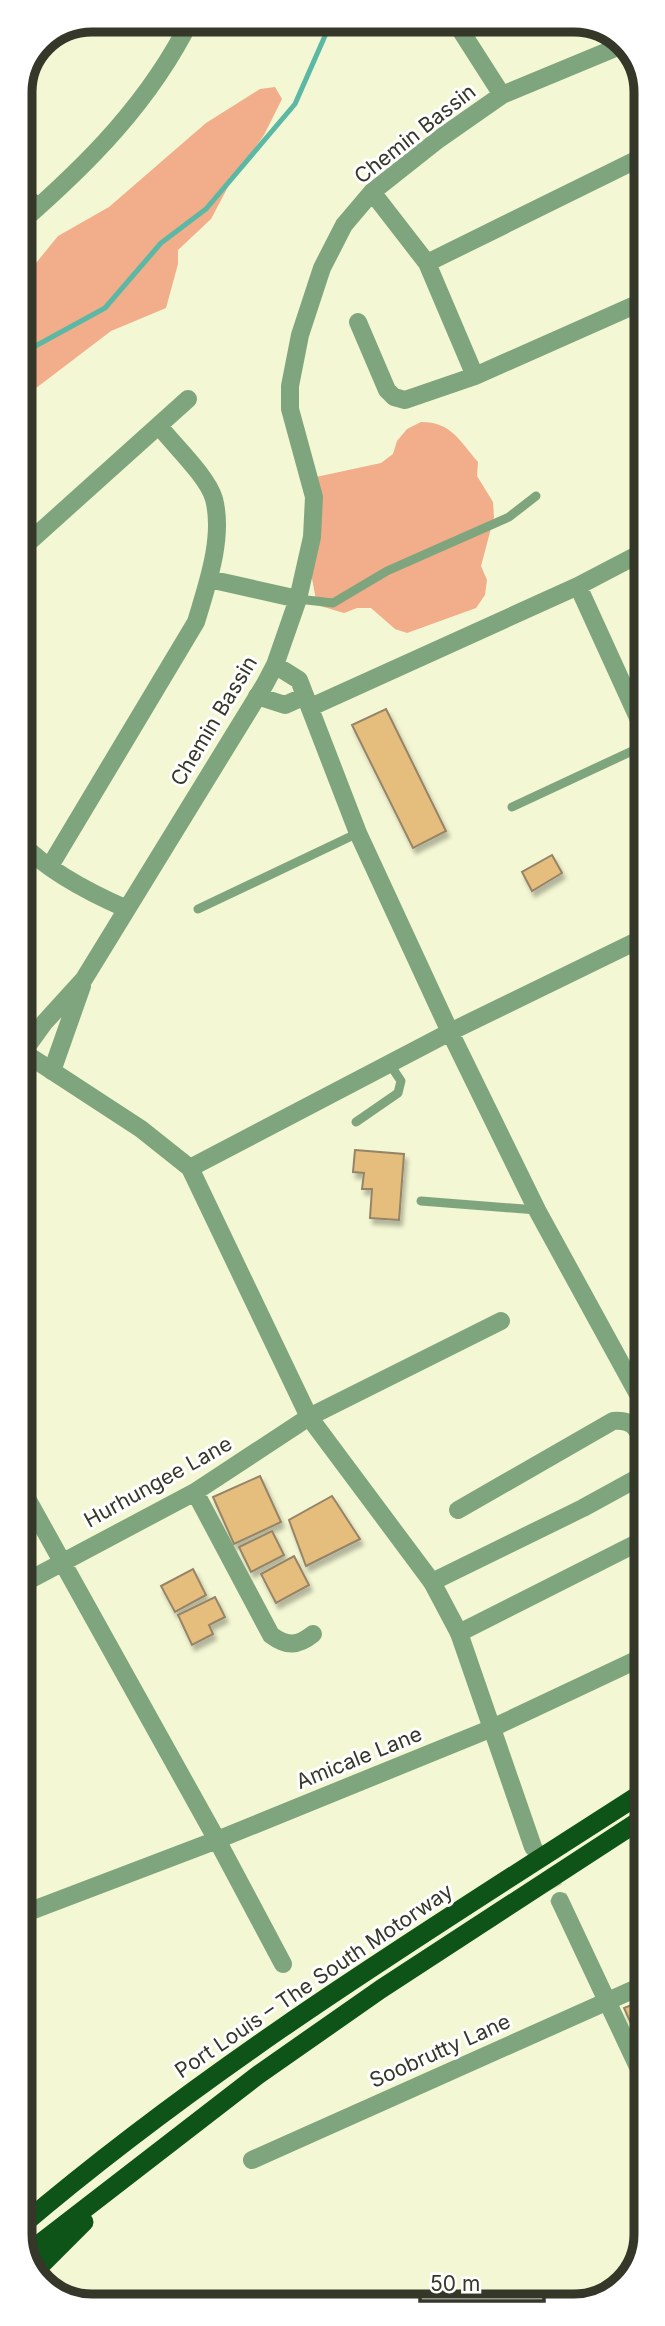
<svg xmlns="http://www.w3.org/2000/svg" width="665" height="2326" font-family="Inter,sans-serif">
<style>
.forest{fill:#f2ad8a}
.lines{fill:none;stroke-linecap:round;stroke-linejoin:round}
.stream{stroke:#5bb8a4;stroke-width:5}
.building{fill:#e5be7d;stroke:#968467;stroke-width:2;filter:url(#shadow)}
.tertiary-tunnel{stroke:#cdd1b1;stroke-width:18;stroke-dasharray:18 9;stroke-linecap:butt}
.service{stroke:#7fa57f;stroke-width:9}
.minor{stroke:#7fa57f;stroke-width:18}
.tertiary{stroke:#7fa57f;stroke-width:18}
.trunk{stroke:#0e5418;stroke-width:19}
.labels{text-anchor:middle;stroke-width:6;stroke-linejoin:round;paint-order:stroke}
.street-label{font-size:21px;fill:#353729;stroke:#fff}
.rim{fill:none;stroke:#353729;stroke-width:9}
</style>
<defs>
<filter id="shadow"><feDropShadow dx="3" dy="5.5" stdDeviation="2" flood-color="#0004"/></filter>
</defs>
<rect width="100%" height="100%" fill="#f3f7d3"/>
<path class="forest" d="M 275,87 L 282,99 L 264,135 L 230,183 L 211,219 L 178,250 L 178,264 L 166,308 L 111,331 L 19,401 L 19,284 L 58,236 L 109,207 L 206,123 L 260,89 Z
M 421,422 C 451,422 459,440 478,462 L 477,476 L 493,502 L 494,517 L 481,566 L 487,580 L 485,595 L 476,608 L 407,633 L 395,629 L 371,608 L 357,608 L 344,613 L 317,605 L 306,547 L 316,477 L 381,463 L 393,454 L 397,441 L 407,429 Z"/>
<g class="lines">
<path class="stream" d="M 19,355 L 105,308 L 161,243 L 206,209 L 295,104 L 332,20
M 19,357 L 25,368 L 19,373"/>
</g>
<path class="building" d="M 386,709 L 446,831 L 413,848 L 352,725 Z
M 552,855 L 562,873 L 532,891 L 522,872 Z
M 355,1150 L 404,1154 L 399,1220 L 370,1218 L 372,1189 L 362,1189 L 364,1173 L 353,1172 Z
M 260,1476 L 281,1522 L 234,1544 L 213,1497 Z
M 332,1496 L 360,1539 L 306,1566 L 289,1520 Z
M 272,1531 L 284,1555 L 251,1572 L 239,1547 Z
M 294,1556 L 309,1585 L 276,1603 L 261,1574 Z
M 193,1569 L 206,1595 L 175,1612 L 161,1586 Z
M 215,1597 L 225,1617 L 209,1625 L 213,1634 L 192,1645 L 178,1615 Z
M 646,1999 L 646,2025 L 634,2030 L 624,2008 Z"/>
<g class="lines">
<path class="tertiary-tunnel" d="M 534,1848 L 560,1901"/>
<path class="service" d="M 298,599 L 333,603 L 387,571 L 509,517 L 536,496
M 512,807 L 645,745
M 198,909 L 358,833
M 356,1122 L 398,1093 L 401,1081 L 389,1063
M 421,1201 L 537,1210"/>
<path class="minor" d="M 454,20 L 502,95
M 19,188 L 37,208
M 372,192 L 427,263 L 475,376
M 19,224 C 88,164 150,102 191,19
M 427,263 L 634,161 L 644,160
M 358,322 L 387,390 L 394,397 L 405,400 L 475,376 L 644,301
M 20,550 L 188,399
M 209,579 L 298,599
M 578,586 L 645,733
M 275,665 L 299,680 L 358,833 L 450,1032 L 537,1210 L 640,1398
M 257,696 L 285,705 L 305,696
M 311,707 L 578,586 L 645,551
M 20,842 C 48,871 90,893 127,909
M 50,866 L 196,622 C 207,585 224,538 214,499 C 208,477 174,445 159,426
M 23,1052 L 44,1023 L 84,979 L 265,684 L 275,665 L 298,599 L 312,537 L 314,497 L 290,409 L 290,386 L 300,335 L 322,268 L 344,225 L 372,192 L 439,139 L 502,95 L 625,44
M 52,1071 L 82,986
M 190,1168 L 450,1032 L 645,937
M 20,1182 L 24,1180
M 20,1486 L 217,1840 L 20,1915
M 195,1492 L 271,1635 C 287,1647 298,1646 313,1634
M 458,1510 L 613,1421 C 634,1419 637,1429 645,1446
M 432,1582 L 583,1508 L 645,1474
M 20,1585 L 195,1492 L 309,1417 L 501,1321
M 459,1633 L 645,1539
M 283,1964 L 217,1840 L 490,1729 L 645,1656
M 252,2160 L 646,1984"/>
<path class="tertiary" d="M 20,1050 L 141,1129 L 190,1168 L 309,1417 L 432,1582 L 459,1633 L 533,1847
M 560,1901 L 646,2084"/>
<path class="trunk" d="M 21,2226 C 215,2061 431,1929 645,1791
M 25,2255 L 258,2075 L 381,1989 L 645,1817
M 34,2272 L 84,2222"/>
</g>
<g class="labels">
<g class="street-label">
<text transform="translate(415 134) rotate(-38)" y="7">Chemin Bassin</text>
<text transform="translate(214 721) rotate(-59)" y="7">Chemin Bassin</text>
<text transform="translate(158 1482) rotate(-29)" y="7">Hurhungee Lane</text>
<text transform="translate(359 1758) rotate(-22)" y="7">Amicale Lane</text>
<text transform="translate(314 1981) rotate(-34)" y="7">Port Louis – The South Motorway</text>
<text transform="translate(440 2051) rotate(-24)" y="7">Soobrutty Lane</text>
</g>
</g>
<path d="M0 0H665V2326H0ZM92 32H574A60 60 0 0 1 634 92V2234A60 60 0 0 1 574 2294H92A60 60 0 0 1 32 2234V92A60 60 0 0 1 92 32Z" fill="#fff" fill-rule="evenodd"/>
<path class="rim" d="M92 32H574A60 60 0 0 1 634 92V2234A60 60 0 0 1 574 2294H92A60 60 0 0 1 32 2234V92A60 60 0 0 1 92 32Z"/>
<path d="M420 2291v10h124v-10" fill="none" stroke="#353729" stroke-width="3.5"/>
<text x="430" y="2291" font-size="21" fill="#353729" stroke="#ffffff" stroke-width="5" paint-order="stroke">50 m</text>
</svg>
